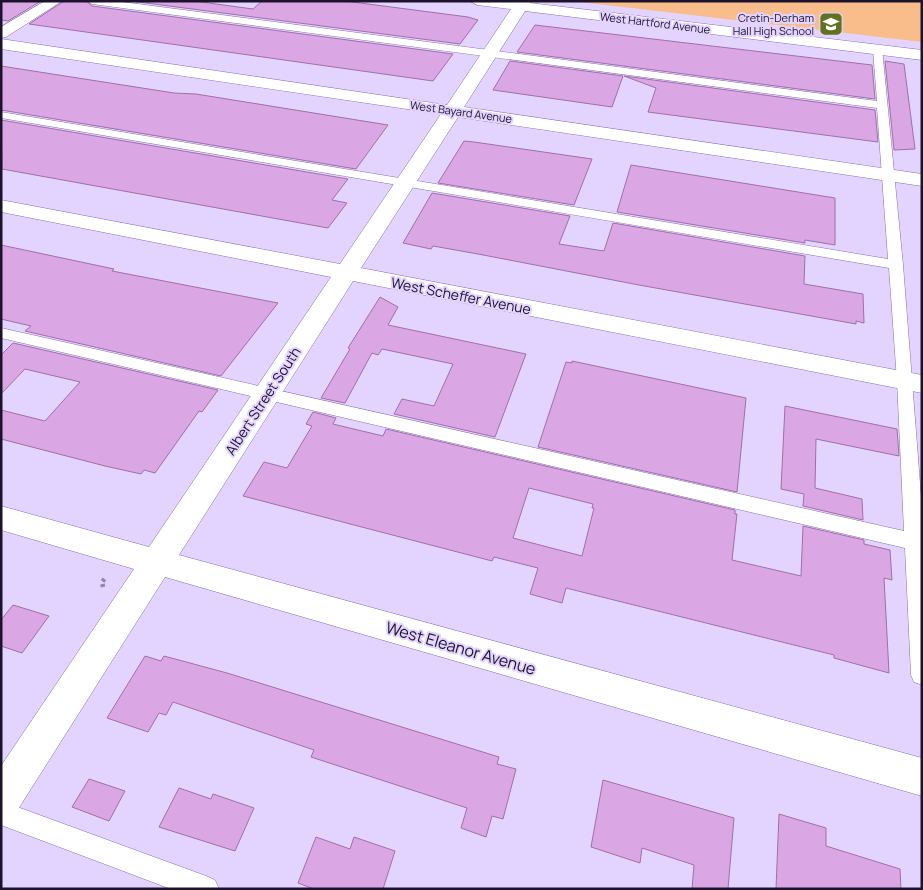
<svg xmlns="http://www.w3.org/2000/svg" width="923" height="890" font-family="Manrope,sans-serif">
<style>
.green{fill:#f9bd8b}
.building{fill:#daa7e4;stroke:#9f6fa8;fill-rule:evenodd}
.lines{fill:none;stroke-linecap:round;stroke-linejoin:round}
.service-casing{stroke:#876faf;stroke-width:1}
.minor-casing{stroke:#876faf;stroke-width:1}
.path{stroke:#9285a9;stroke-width:4.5;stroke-dasharray:3 3;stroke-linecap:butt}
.service{fill:#fff;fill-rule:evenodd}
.minor{fill:#fff;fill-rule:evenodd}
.labels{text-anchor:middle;stroke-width:4;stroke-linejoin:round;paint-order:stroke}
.far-poi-label{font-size:11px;fill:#1c122c;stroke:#e3d4ff;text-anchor:end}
.far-street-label{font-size:11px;fill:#1c122c;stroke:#e3d4ff}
.street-label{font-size:14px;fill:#1c122c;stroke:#e3d4ff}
.near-street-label{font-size:16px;fill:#1c122c;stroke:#e3d4ff}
</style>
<rect width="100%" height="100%" fill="#e3d4ff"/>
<path class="green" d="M 571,1 L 922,1 L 922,42 Z"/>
<path class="building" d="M 1,1 L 41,1 L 8,21 L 1,20 Z
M 64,1 L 86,1 L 92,6 L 453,54 L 433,81 L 29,24 Z
M 131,1 L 194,1 L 253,9 L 262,1 L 345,1 L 468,17 L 478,20 L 460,44 Z
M 535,25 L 872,65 L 875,99 L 517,52 Z
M 510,61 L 623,76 L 612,107 L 493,90 Z
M 885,61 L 904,64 L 915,149 L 894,150 Z
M 1,66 L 174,93 L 196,94 L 388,125 L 356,169 L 1,110 Z
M 624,76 L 875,110 L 878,142 L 648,112 L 656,88 Z
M 1,120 L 348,179 L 332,200 L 347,203 L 328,228 L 2,169 Z
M 464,141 L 474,142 L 592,159 L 574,205 L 438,183 Z
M 631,165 L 835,198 L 835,245 L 805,240 L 805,243 L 617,212 Z
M 432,193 L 570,216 L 559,244 L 604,251 L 613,223 L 805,256 L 804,284 L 863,294 L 864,323 L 856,321 L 856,324 L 639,285 L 478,254 L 433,246 L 431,249 L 403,243 Z
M 1,245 L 114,269 L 112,271 L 278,303 L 221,376 L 25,331 L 31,326 L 1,319 Z
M 380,297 L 398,307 L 388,325 L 526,354 L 495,437 L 394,414 L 402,399 L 434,406 L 453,364 L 382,349 L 378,355 L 372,353 L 345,403 L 321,398 L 350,349 L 348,348 Z
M 13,343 L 218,390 L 202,412 L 199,411 L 155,473 L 144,470 L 141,474 L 105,466 L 1,439 L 1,410 L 45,421 L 80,382 L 25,369 L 1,394 L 1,355 Z
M 572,361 L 746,398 L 737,492 L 538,447 L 566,362 L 572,363 Z
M 785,406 L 897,429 L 899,456 L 816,439 L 815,488 L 862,499 L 863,520 L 803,506 L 804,494 L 781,489 Z
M 313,412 L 336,418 L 333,424 L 383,436 L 386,429 L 735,510 L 735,514 L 737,514 L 732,560 L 801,576 L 803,526 L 864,540 L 864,544 L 890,550 L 892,580 L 884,578 L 889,673 L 834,658 L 834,655 L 566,588 L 562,603 L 530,594 L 538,568 L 494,557 L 492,561 L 243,496 L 264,462 L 287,468 L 312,426 L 306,424 ZM 529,488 L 593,504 L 592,508 L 594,508 L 582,556 L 513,538 Z
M 13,605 L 49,616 L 22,653 L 1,646 L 1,620 Z
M 145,656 L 161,661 L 164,656 L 227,673 L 499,757 L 497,764 L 516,769 L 503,819 L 492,816 L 486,837 L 461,828 L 467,808 L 311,757 L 314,750 L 173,702 L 166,715 L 159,713 L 148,732 L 107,718 Z
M 89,779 L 125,791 L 109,821 L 72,807 Z
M 603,780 L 734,818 L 728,889 L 692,889 L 694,865 L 642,848 L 640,863 L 591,847 Z
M 179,788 L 211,799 L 213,794 L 254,808 L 235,851 L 159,827 Z
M 779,814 L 826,828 L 826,846 L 900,869 L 901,889 L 776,889 Z
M 316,837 L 350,849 L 354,837 L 395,851 L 383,889 L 314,889 L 298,883 Z"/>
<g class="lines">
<g class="service-casing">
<path id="service" d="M 88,1 L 115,1 L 877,101 L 873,50 L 874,48 L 882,48 L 903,265 L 922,509 L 922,685 L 914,682 L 911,675 L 905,548 L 1,338 L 1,328 L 904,531 L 897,381 L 889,268 L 1,118 L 1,112 L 888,259 L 877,108 L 92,4 Z
M 1,801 L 206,876 L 215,880 L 219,889 L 171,889 L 1,825 Z"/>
</g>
<g class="minor-casing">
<path id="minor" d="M 45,1 L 62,1 L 6,37 L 1,38 L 1,27 Z
M 470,1 L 531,1 L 530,3 L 922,50 L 922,60 L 525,11 L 464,107 L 922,174 L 922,186 L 458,117 L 361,268 L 922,375 L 922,393 L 353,281 L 179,555 L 922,758 L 922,796 L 165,577 L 15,814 L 1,819 L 1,766 L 134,569 L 1,530 L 1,506 L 149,547 L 331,277 L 1,212 L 1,200 L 340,264 L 441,114 L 1,49 L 1,39 L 447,105 L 511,9 L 477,5 Z"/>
</g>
<path class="path" d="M 103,587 L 102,582 L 106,577"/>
<use href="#service" class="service"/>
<use href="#minor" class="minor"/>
</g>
<defs>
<g id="school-square" transform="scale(1.25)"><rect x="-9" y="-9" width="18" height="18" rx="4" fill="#607220" stroke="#e3d4ff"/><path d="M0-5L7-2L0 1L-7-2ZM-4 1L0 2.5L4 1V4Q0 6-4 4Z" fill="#fff"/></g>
</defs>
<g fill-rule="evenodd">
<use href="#school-square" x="831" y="24"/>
</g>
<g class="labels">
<g class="far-poi-label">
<text x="814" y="22">Cretin-Derham<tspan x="814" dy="13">Hall High School</tspan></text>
</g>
<g class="far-street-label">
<text transform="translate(655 23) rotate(7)" y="4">West Hartford Avenue</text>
<text transform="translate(461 112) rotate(8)" y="4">West Bayard Avenue</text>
</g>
<g class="street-label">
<text transform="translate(461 296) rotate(11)" y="5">West Scheffer Avenue</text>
<text transform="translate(263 401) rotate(-57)" y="5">Albert Street South</text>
</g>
<g class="near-street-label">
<text transform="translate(461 648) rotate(16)" y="6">West Eleanor Avenue</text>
</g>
</g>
<rect width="923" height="890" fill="none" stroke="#1c122c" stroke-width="5"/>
</svg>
